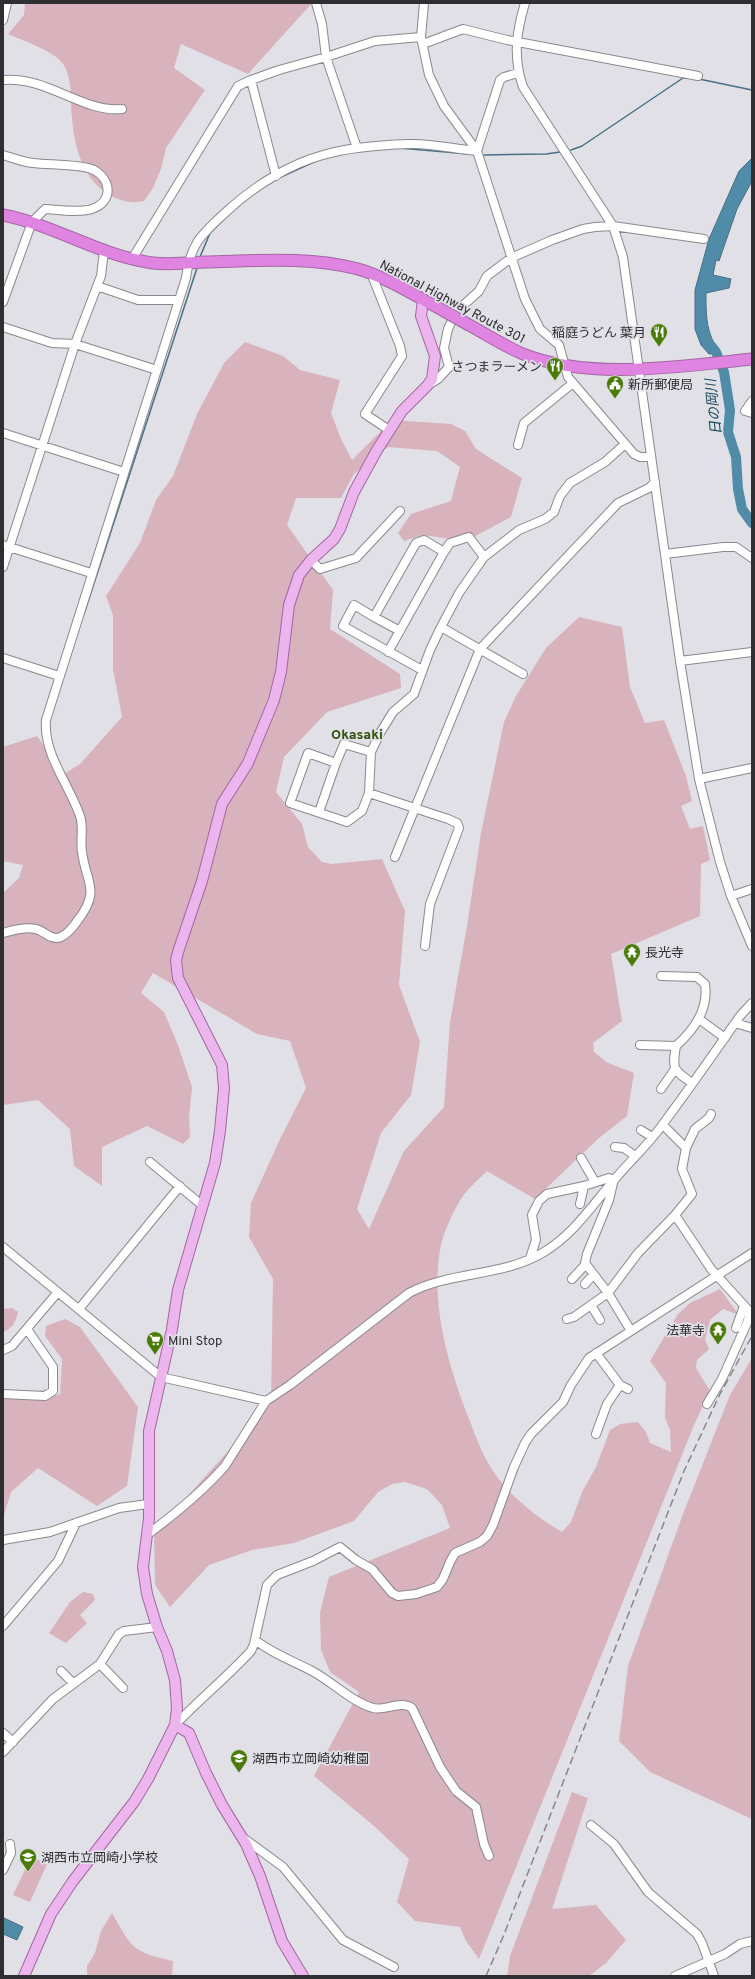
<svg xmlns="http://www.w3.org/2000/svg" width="755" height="1979" font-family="Overpass,'Noto Sans JP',sans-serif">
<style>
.green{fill:#d8b2bd}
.water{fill:#508ca8;stroke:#467084}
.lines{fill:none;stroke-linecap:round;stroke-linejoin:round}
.stream{stroke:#467084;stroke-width:1.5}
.river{stroke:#508ca8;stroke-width:10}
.minor-casing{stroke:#89888e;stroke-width:10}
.major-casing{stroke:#a266a3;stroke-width:12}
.highway-casing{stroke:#a266a3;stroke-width:13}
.minor{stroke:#fff;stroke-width:8}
.major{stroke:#ecb5ed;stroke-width:10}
.highway{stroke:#e084e1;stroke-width:11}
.rail{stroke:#87868a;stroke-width:1.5;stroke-dasharray:8 4;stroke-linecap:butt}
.highway-bridge-casing{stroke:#a266a3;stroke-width:13;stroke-linecap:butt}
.highway-bridge{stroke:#e084e1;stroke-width:11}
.labels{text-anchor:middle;stroke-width:3.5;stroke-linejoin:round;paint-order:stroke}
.street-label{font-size:13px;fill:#2f2e30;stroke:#e1e0e6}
.poi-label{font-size:13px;fill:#2f2e30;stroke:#e1e0e6;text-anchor:start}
.water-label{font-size:14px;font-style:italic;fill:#184a5f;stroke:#e1e0e6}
.neighbourhood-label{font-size:14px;font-weight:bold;fill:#30500c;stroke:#e1e0e6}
</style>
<rect width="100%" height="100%" fill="#e1e0e6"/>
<path class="green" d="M 25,3 L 312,3 L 248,74 L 181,44 L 174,68 L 205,90 L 166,148 L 161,169 L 153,188 L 144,201 C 131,204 118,201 107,193 C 83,179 74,145 72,118 C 70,102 73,83 65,67 C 57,51 23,41 8,34 L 24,15 Z
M 245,342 L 283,356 L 300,370 L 340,380 L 331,413 L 341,439 L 352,460 L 392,420 L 451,424 L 465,431 L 476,449 L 522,478 L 511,517 L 470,539 L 444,538 L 422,535 L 404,541 L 398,533 L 411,514 L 451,501 L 460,467 L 437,451 L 388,447 L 354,474 L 341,498 L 296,498 L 287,525 L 333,590 L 330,629 L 400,674 L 401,688 L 327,712 L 284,757 L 276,792 L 302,824 L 308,847 L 322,862 L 332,864 L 382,859 L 405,911 L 399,985 L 420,1042 L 411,1095 L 381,1133 L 357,1209 L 369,1229 L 404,1151 L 444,1107 L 450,1022 L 467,926 L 481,833 L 504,722 L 516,696 L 546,648 L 579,617 L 622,627 L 630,687 L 645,723 L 664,720 L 686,776 L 692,801 L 681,806 L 690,829 L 703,826 L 710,860 L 701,864 L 700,916 L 611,954 L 622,1021 L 593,1043 L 594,1052 L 606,1062 L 634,1073 L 627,1116 L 599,1138 L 535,1199 L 487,1171 C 480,1178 472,1185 466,1192 C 455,1206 443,1233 440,1250 C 430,1306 450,1372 471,1424 C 478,1443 485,1461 498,1478 C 514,1499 539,1519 562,1532 L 571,1522 L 582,1492 L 596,1467 L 610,1430 L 620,1424 L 638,1422 L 646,1432 L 650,1443 L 671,1452 L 670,1430 L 665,1418 L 666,1383 L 650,1361 L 678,1314 L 690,1303 L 720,1289 L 739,1315 L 723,1309 L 710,1320 L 705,1340 L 709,1349 L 697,1360 L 696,1368 L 710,1391 L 694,1425 L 479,1959 L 466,1941 L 460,1927 L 415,1921 L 397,1902 L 409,1859 L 374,1826 L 314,1776 L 359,1692 L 330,1672 L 321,1650 L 320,1613 L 329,1577 L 450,1528 L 442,1505 L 427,1489 L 405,1482 L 392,1484 L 378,1492 L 354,1521 L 294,1543 L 252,1550 L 209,1565 L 170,1607 L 155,1585 L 154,1533 L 271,1404 L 273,1279 L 249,1237 L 251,1203 L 280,1139 L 306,1088 L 290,1041 L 257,1034 L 153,973 L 141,993 L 164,1012 L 178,1045 L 192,1087 L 189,1117 L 190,1137 L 183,1144 L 147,1126 L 102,1147 L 102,1186 L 74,1166 L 70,1129 L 38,1100 L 3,1105 L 3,893 L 19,878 L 23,865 L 3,861 L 3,747 L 37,736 L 64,774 L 80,764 L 122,717 L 113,669 L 113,615 L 106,596 L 140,543 L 156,500 L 173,476 L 197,414 L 224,363 Z
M 12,1308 L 18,1312 C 15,1323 13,1328 3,1332 L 3,1309 Z
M 65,1319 L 80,1327 L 138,1407 L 127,1486 L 97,1506 L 38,1468 L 11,1492 L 3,1518 L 3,1396 L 53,1389 L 52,1397 L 60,1394 L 62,1359 L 45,1336 L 46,1326 Z
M 752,1358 L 752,1819 L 650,1772 L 619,1741 L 628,1666 L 683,1514 L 730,1395 Z
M 83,1592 L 93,1594 L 95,1600 L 80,1615 L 87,1623 L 66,1643 L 49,1633 L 70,1602 Z
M 572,1792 L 588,1798 L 552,1909 L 596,1905 L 626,1940 L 606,1963 L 589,1976 L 507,1976 L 510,1956 Z
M 31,1857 L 47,1864 L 30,1902 L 13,1895 Z
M 112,1913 C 132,1948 132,1952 173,1961 L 172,1976 L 87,1976 L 87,1966 L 95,1953 L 101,1931 Z"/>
<path class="water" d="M 752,158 L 752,181 L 737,209 L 719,261 L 716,260 L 713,275 L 731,279 L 729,288 L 706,293 C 706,317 706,333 720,353 L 709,354 L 701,345 L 695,329 L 695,290 L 709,239 L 739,171 Z
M 4,1918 L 23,1927 L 17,1940 L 3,1934 Z"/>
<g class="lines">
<path class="stream" d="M 699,79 L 752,90
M 399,148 L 469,154
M 371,150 L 385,149
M 571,150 L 582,146 L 683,78 L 689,78
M 484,155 L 546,154 L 560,152
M 281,177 L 316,161
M 200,257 L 210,233 L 223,220
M 84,614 L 197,268"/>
<path class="river" d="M 709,343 L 716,352 L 724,372 L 730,410 L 728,432 L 736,457 L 738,489 L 742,509 L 752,523"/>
<g class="minor-casing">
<path id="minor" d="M 316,3 L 322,24 L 326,57 L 357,148
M 424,3 L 421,37 L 429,75 L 444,106 L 477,151 L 525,299 L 540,329 L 559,345 L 568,377 L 634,454 L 640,457 L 651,457
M 525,3 C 516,33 513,58 523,87 L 613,226 L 623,257 L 680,661 L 699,779 L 720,862 L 731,896 L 752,946
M 3,20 L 7,3
M 423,44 L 463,29 L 507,40 L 698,76
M 3,80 C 47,76 83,113 122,109
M 251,80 L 276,176
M 477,151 L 500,80 L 504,77 L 518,73
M 3,155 C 13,158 23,162 33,163 C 49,165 81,164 94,170 C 112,180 113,202 92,209 C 78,213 60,210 45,209 L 32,222 L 3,302
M 132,259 L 238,86 L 251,80 L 279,70 L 326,57 L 375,41 L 421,37
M 371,273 L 400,346 L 402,356 L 365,414 L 389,430
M 97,286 L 138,300 L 179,300
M 3,327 L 52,343 L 75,344 L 157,370
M 427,386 L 438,379 L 449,367 L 444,348 L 448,329 L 456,312 L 479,291 L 487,276 L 511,258 L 552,240 L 583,229 L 595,227 L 613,226 L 704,239
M 752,401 L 745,411 L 752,413
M 3,433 L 124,472
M 518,445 L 524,423 L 573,383
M 3,545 L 91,573
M 665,554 L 723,547 L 736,547 L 752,558
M 311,560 L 320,569 L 356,558 L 400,511
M 3,567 L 75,344 L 101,276 L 104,251
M 374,617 L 400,631
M 441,627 L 523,674
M 388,652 L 444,552
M 3,658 L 59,676
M 680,661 L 752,652
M 422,670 L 343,626 L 354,605 L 374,617 L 416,543 L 424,540 L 444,552 L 450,543 L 469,537 L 484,557
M 371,752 L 344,744 L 336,763 L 308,753 L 290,803 L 347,822 L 362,811 L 369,793 L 371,752 L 380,733 L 393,712 L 414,694 L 430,650 L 441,627 L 459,593 L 484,557 L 519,530 L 545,519 L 554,512 L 560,496 L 570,483 L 605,462 L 625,444
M 699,779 L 752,768
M 369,793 L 448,819 L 457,823 L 459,828 L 430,904 L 425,946
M 319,812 L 336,763
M 395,857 L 480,649 L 618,503 L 649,488 L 655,482
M 731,896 L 752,889
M 3,933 C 14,930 24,927 36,929 C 45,931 50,941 61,937 C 67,934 74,926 78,920 C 101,890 86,883 82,852 C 80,840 84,827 80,816 C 69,784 43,754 46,720 L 186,278 C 191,242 201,235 227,211 C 253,187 289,164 323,155 C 350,147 380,145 408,144 C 431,143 454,149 477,151
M 661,976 L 697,977 L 705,984 C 709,1010 694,1030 676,1046
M 699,1019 L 725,1038
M 735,1023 L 752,1028
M 640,1045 L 676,1046 C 672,1069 673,1070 692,1083
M 661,1089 L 675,1069
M 641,1130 L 652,1137
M 615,1147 L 624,1148 L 635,1156
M 686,1148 L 695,1129 L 709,1118 L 711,1114
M 581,1158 L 595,1182
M 150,1162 L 203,1206
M 613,1183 L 609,1200 L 587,1254 L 585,1263 L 608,1293 L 631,1331
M 580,1204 L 584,1186
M 675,1215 L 711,1269 L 750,1312 L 747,1323 L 722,1379 L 707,1404
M 3,1247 L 161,1377 L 266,1401
M 530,1258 L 536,1240 L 532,1215 L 539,1201 L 547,1194 L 584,1186 L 609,1178 L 614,1180
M 572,1279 L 586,1264
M 585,1284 L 593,1275
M 591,1305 L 600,1320
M 79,1309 L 180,1186
M 567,1319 L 574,1317 L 608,1293 L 638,1253 L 675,1215 L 692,1194 L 682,1169 L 686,1148 L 663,1125
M 736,1328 L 744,1306
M 3,1350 L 12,1346 L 58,1292
M 596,1353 L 620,1385 L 607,1404 L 596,1434
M 620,1385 L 628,1389
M 3,1394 L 45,1396 L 53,1391 L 53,1367 L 27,1329
M 148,1534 C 175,1514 202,1492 225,1466 L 266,1401 L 290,1385 L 409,1293 C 450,1271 503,1277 544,1252 C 574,1234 593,1204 615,1179 C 631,1160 649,1144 663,1124 C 689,1089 715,1052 740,1016 L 752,1003
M 3,1540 L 50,1532 L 119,1508 L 148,1504
M 3,1626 L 58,1561 L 76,1523
M 255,1640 C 273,1654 293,1661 312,1671 C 333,1682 350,1701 373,1708 C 385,1711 401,1700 412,1708 L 440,1767 L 456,1791 L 476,1807 L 484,1844 L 489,1856
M 100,1664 L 123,1688
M 61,1671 L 73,1683
M 175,1725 C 200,1699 227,1677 251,1651 L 254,1644 L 267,1585 L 277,1575 L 313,1561 L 340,1547 L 356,1560 L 372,1569 L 392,1593 L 398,1596 L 416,1594 L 437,1587 L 443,1579 L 450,1562 L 455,1553 L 480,1542 L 487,1536 L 493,1525 L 514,1467 L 525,1443 L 531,1434 L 563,1402 L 571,1385 L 589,1358 L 752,1253
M 3,1733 L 13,1742
M 3,1752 L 53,1699 L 100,1664 L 119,1634 L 124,1631 L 157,1627
M 591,1825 L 614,1844 L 648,1892 L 697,1934 L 702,1943 L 714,1976
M 242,1837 L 283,1867 L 343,1940 L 394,1967
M 3,1870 L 11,1853 L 10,1844
M 675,1976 L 725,1954 L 740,1944 L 752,1941"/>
</g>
<g class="major-casing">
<path id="major" d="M 175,1725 L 189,1733 L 206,1773 L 222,1805 L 246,1844 L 260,1876 L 282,1941 L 303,1976
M 24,1976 L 51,1914 L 73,1881 L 134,1802 L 148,1779 L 175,1725 L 177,1708 L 175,1680 L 167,1651 L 157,1627 L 147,1594 L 143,1567 L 149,1518 L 149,1431 L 172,1329 L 178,1290 L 215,1163 L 220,1131 L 224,1088 L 222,1065 L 178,978 L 176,960 L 179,949 L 202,881 L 222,804 L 248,763 L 274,700 L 281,672 L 289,605 L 299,575 L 311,560 L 334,539 L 340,529 L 354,492 L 377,450 L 402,411 L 427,386 L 432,379 L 435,356 L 421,316 L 423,300"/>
</g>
<g class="highway-casing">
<path id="highway" d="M 3,215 C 55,225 100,256 153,263 C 169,265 188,263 204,262 C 255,261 308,256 358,269 C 386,277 412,294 437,307
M 469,325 C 486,334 504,346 523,354 C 592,381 680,366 752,359"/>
</g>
<use href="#minor" class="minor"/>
<use href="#major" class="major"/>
<use href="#highway" class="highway"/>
<path class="rail" d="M 486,1976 L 503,1937 L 684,1471 L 720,1394 L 752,1336"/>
<g class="highway-bridge-casing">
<path id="highway-bridge" d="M 437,307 L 469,325"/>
</g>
<use href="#highway-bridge" class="highway-bridge"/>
</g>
<defs>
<g id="restaurant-pin" transform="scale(0.9)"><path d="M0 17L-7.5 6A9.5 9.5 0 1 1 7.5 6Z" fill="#4a7b06" stroke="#e1e0e6"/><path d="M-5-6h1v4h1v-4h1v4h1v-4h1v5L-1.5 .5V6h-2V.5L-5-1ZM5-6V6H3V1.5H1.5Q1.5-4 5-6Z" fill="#fff"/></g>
<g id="civic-pin" transform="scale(0.9)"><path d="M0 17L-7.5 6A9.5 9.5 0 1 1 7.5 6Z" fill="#4a7b06" stroke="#e1e0e6"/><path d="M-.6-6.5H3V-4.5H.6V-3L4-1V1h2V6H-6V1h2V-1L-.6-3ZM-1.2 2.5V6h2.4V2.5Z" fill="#fff"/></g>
<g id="temple-pin" transform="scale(0.9)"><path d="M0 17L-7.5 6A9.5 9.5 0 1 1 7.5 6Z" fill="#4a7b06" stroke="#e1e0e6"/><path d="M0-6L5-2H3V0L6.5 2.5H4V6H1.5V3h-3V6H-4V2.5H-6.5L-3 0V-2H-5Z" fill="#fff"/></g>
<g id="supermarket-pin" transform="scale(0.9)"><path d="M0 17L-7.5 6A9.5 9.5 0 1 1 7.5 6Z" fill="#4a7b06" stroke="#e1e0e6"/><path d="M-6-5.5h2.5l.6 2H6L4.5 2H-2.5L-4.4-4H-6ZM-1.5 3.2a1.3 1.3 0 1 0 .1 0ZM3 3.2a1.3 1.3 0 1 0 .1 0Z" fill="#fff"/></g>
<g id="school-pin" transform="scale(0.9)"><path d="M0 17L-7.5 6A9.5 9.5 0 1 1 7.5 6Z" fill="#4a7b06" stroke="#e1e0e6"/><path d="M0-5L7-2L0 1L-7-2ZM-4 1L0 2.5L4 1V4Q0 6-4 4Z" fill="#fff"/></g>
</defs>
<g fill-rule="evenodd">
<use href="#restaurant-pin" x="659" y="332"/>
<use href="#restaurant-pin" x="555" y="366"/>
<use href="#civic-pin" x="615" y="384"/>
<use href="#temple-pin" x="632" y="952"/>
<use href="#temple-pin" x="718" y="1330"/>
<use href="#supermarket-pin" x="155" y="1340"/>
<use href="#school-pin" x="239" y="1758"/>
<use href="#school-pin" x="28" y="1857"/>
</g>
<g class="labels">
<g class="street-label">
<text transform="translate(453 301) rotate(28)" y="5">National Highway Route 301</text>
</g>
<g class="poi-label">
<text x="646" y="337" text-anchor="end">稲庭うどん 葉月</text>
<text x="542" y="371" text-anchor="end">さつまラーメン</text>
<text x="628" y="389">新所郵便局</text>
<text x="645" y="957">長光寺</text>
<text x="705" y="1335" text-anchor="end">法華寺</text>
<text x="168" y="1345">Mini Stop</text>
<text x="252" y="1763">湖西市立岡崎幼稚園</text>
<text x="41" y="1862">湖西市立岡崎小学校</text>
</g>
<g class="water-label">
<text transform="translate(713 407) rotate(-96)" y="5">日の岡川</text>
</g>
<g class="neighbourhood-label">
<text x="357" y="739">Okasaki</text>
</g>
</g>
<rect width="755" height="1979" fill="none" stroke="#2f2e30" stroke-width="8"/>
</svg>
